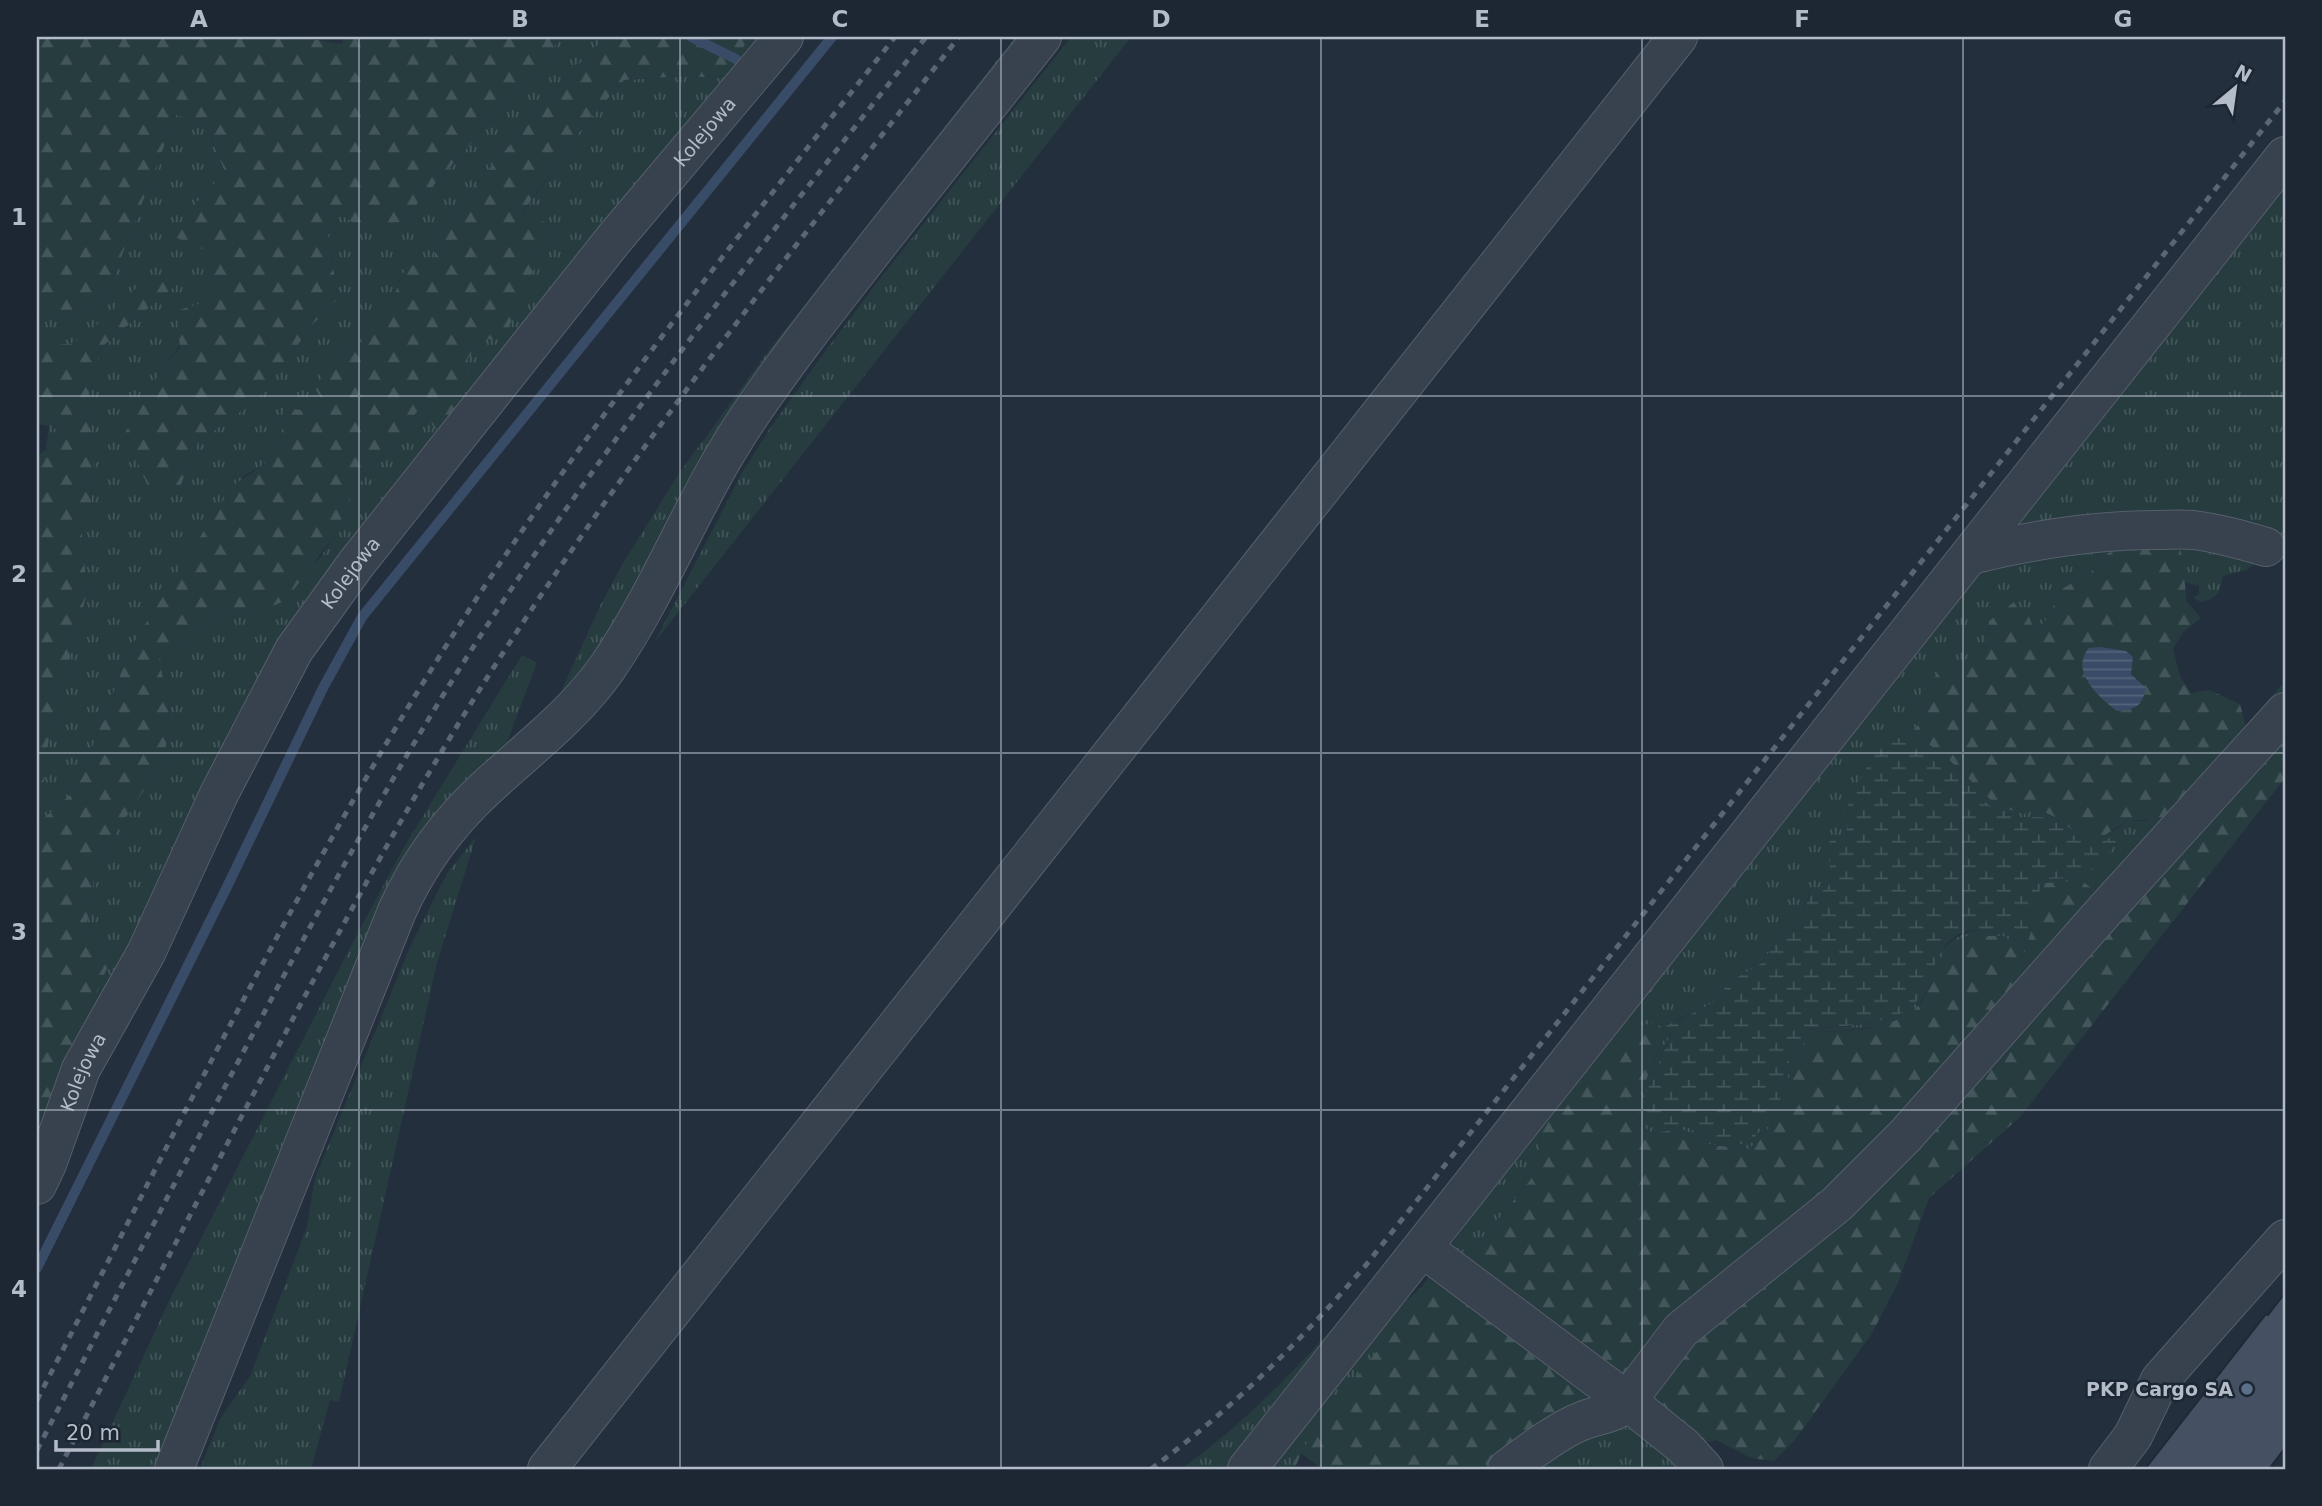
<svg xmlns="http://www.w3.org/2000/svg" width="2322" height="1506" font-family="'DejaVu Sans',sans-serif">
<style>
.grass{fill:url(#grass-tufts);fill-rule:evenodd}
.forest{fill:url(#forest-firs);fill-rule:evenodd}
.wetland{fill:url(#wetland-marsh)}
.water{fill:url(#water-rules)}
.lines{fill:none;stroke-linecap:round;stroke-linejoin:round}
.stream{stroke:#394c67;stroke-width:10}
.building{fill:#455162;stroke:#1f2835;stroke-width:2}
.minor-casing{stroke:#565f6c;stroke-width:40}
.minor{stroke:#38414e;stroke-width:38}
.rail{stroke:#5a6575;stroke-width:5;stroke-dasharray:7 7;stroke-linecap:butt}
.grid{fill:none;stroke:#b4bcc9;stroke-width:2;stroke-opacity:0.55}
.service-dot{fill:#5c6f8a;stroke:#1d2633;stroke-width:2.5}
.labels{text-anchor:middle;stroke-width:5;stroke-linejoin:round;paint-order:stroke}
.street-label{font-size:19px;fill:#b4bcc9;stroke:#1d2633}
.poi-label{font-size:19px;font-weight:bold;fill:#b4bcc9;stroke:#1d2633;text-anchor:end}
.neatline{fill:none;stroke:#b4bcc9;stroke-width:2.5}
.grid-label{font-size:23px;text-anchor:middle;font-weight:bold;fill:#b4bcc9}
</style>
<defs>
<pattern id="grass-tufts" width="24" height="20" patternUnits="userSpaceOnUse" patternTransform="scale(1.75)"><rect width="24" height="20" fill="#263c3f"/><path d="M3 7l-1-3M5 7V3M7 7l1-3M15 17l-1-3M17 17v-4M19 17l1-3" fill="none" stroke="#435659"/></pattern>
<pattern id="forest-firs" width="22" height="20" patternUnits="userSpaceOnUse" patternTransform="scale(1.75)"><rect width="22" height="20" fill="#263c3f"/><path d="M5 1l3.5 6h-7zM16 11l3.5 6h-7z" fill="#435659"/></pattern>
<pattern id="wetland-marsh" width="20" height="14" patternUnits="userSpaceOnUse" patternTransform="scale(1.75)"><rect width="20" height="14" fill="#263c3f"/><path d="M1 5h8M5 5V1M11 12h8M15 12V8" fill="none" stroke="#435659"/></pattern>
<pattern id="water-rules" width="6" height="5" patternUnits="userSpaceOnUse" patternTransform="scale(1.75)"><rect width="6" height="5" fill="#394c67"/><path d="M0 2.5h6" fill="none" stroke="#53647b"/></pattern>
</defs>
<rect width="100%" height="100%" fill="#242f3e"/>
<path class="grass" d="M 559,37 L 606,37 L 580,63 L 463,200 L 441,230 L 434,258 L 400,278 L 393,303 L 372,322 L 361,343 L 328,362 L 327,408 L 310,411 L 284,409 L 281,436 L 265,464 L 245,475 L 131,647 L 76,789 L 39,824 L 49,737 L 87,593 L 81,523 L 91,505 L 94,449 L 87,398 L 97,374 L 98,350 L 175,285 L 143,282 C 128,296 87,339 70,344 C 60,347 48,345 37,348 L 37,315 L 63,319 L 107,294 L 176,114 L 206,125 L 225,173 L 197,202 L 211,253 L 214,299 L 158,375 L 180,487 L 198,442 L 258,398 L 313,324 L 338,299 L 323,203 L 401,222 L 523,85 L 543,70 Z
M 750,37 L 774,37 L 369,526 L 47,1124 L 75,1038 L 111,960 L 87,924 L 96,862 L 165,759 L 169,708 L 158,659 L 228,609 L 254,613 L 320,558 L 335,535 L 349,500 L 366,473 L 394,445 L 425,400 L 429,420 L 465,381 L 464,364 L 538,260 L 554,227 L 522,214 L 583,127 L 624,80 L 683,76 L 723,78 Z
M 1015,37 L 1022,37 L 619,616 L 589,664 L 558,698 L 601,604 L 623,563 L 678,475 L 772,346 Z
M 1071,37 L 1131,37 L 654,643 L 742,473 L 771,427 L 821,357 L 882,276 Z
M 2285,189 L 2285,549 L 2282,547 L 2246,570 L 2223,576 C 2219,593 2220,597 2201,602 L 2193,598 L 2199,594 L 2199,586 L 2184,582 L 2183,574 L 2121,547 L 2108,553 L 2090,573 L 2063,588 L 2044,623 L 2034,629 L 2027,612 L 1989,621 L 1985,653 L 1943,668 L 1917,699 L 1928,715 L 1909,734 L 1919,737 L 1945,756 L 1968,779 L 2060,819 L 2075,832 L 2114,831 L 2127,821 L 2147,821 L 2246,727 L 2285,681 L 2285,734 L 2122,911 L 2046,883 L 2025,952 L 1942,956 C 1933,976 1927,998 1911,1013 C 1894,1029 1833,1032 1810,1032 L 1791,1066 L 1787,1097 L 1767,1131 L 1749,1149 L 1711,1145 L 1682,1129 L 1652,1133 L 1639,1123 L 1641,1092 L 1666,1034 L 1633,1029 L 1600,1053 L 1982,567 ZM 1967,784 L 1989,805 L 2019,817 L 2042,817 L 2057,823 L 2065,830 L 2081,840 L 2098,845 L 2079,878 L 2043,879 L 2022,945 C 2009,935 2000,931 1983,930 C 1946,930 1934,964 1918,992 C 1915,998 1912,1007 1906,1010 C 1877,1028 1840,1025 1807,1030 L 1790,1058 L 1783,1092 L 1711,1140 L 1685,1126 L 1645,1122 L 1646,1093 L 1676,1020 L 1709,1005 L 1733,980 L 1760,964 L 1778,940 L 1790,933 L 1803,915 L 1810,891 L 1820,893 C 1840,879 1832,867 1828,846 L 1846,845 L 1848,802 Z
M 37,396 L 47,399 L 48,413 L 56,430 L 52,447 L 46,449 L 49,426 L 37,424 Z
M 522,655 L 537,663 L 504,750 L 457,795 L 158,1469 L 91,1469 L 170,1299 L 355,938 L 404,847 Z
M 476,837 L 437,963 L 339,1402 L 330,1400 L 311,1469 L 200,1469 L 220,1419 L 250,1376 L 307,1227 L 315,1178 L 410,947 L 447,873 Z
M 1539,1129 L 1540,1150 L 1531,1179 L 1488,1232 L 1408,1310 L 1288,1469 L 1272,1469 L 1403,1303 L 1421,1288 L 1487,1194 Z
M 1364,1292 L 1231,1469 L 1181,1469 C 1250,1420 1309,1356 1364,1292 Z
M 1600,1389 L 1685,1469 L 1484,1469 L 1587,1395 Z"/>
<path class="forest" d="M 37,37 L 298,37 L 342,44 L 344,37 L 559,37 L 543,70 L 523,85 L 401,222 L 360,227 L 323,204 L 338,299 L 313,324 L 258,399 L 198,442 L 180,487 L 152,496 L 125,433 L 158,375 L 180,347 L 176,311 L 214,299 L 211,253 L 175,237 L 197,202 L 225,172 L 206,125 L 176,115 L 107,294 L 63,319 L 37,315 Z
M 606,37 L 750,37 L 723,78 L 683,76 L 624,80 L 583,127 L 522,213 L 554,226 L 538,260 L 504,338 L 481,340 L 464,364 L 465,381 L 462,416 L 436,430 L 429,420 L 425,400 L 394,445 L 366,473 L 349,500 L 335,535 L 285,601 L 254,613 L 228,609 L 159,659 L 169,708 L 165,759 L 96,862 L 87,924 L 111,960 L 75,1038 L 37,1148 L 37,455 L 52,447 L 56,430 L 48,413 L 47,399 L 37,396 L 37,348 L 47,345 L 71,344 L 92,329 L 143,282 L 167,276 L 175,286 L 98,350 L 97,374 L 87,398 L 94,449 L 91,506 L 81,523 L 87,593 L 49,737 L 39,823 L 76,789 L 131,647 L 232,486 L 265,464 L 281,436 L 284,408 L 310,411 L 327,408 L 316,390 L 328,362 L 361,343 L 372,322 L 385,304 L 393,303 C 401,272 402,265 434,258 L 441,230 L 463,200 L 580,63 Z
M 2180,542 L 2187,602 L 2201,618 L 2183,632 L 2173,649 L 2180,676 L 2191,693 L 2209,690 L 2240,704 L 2246,727 L 2170,819 L 2127,821 L 2094,842 L 2075,832 L 2059,819 L 2038,809 L 2023,814 L 1996,805 L 1945,756 L 1919,737 L 1909,734 L 1928,715 L 1917,699 L 1943,667 L 1985,653 L 1989,621 L 2014,602 L 2027,612 L 2034,629 L 2044,623 L 2063,588 L 2090,573 L 2108,553 L 2121,547 ZM 2100,647 L 2133,657 L 2131,674 L 2139,680 L 2097,691 L 2086,681 Z
M 2285,734 L 2285,778 L 2020,1117 L 1929,1198 L 1898,1283 L 1871,1335 L 1794,1441 L 1774,1461 L 1751,1458 L 1716,1440 L 1699,1444 L 1588,1396 L 1545,1423 L 1483,1469 L 1322,1469 L 1301,1453 L 1295,1468 L 1288,1469 L 1300,1452 L 1408,1310 L 1488,1232 L 1531,1179 L 1540,1150 L 1539,1129 L 1600,1053 L 1633,1029 L 1656,1021 L 1666,1033 L 1641,1092 L 1639,1123 L 1652,1133 L 1682,1129 L 1711,1145 L 1749,1149 L 1767,1131 L 1786,1097 L 1791,1066 L 1810,1032 C 1845,1032 1904,1031 1924,998 C 1931,986 1934,970 1941,958 C 1946,949 1957,942 1964,936 L 2004,936 L 2025,952 L 2045,883 L 2082,881 L 2122,911 Z"/>
<path class="wetland" d="M 1907,737 L 1923,745 L 1940,757 L 1989,805 L 2019,817 L 2042,817 L 2057,823 L 2065,830 L 2081,840 L 2098,844 L 2109,838 L 2118,842 L 2097,865 L 2079,878 L 2043,879 L 2023,946 C 2008,933 1998,931 1979,930 C 1930,929 1936,993 1907,1010 C 1876,1028 1841,1024 1807,1030 L 1790,1058 L 1783,1092 L 1779,1102 L 1761,1130 L 1747,1145 L 1711,1140 L 1685,1126 L 1653,1128 L 1645,1122 L 1646,1093 L 1671,1034 L 1666,1026 L 1709,1005 L 1733,980 L 1760,964 L 1778,940 L 1790,933 L 1803,915 L 1811,890 L 1820,893 C 1844,876 1825,868 1828,846 C 1828,845 1832,837 1832,836 L 1846,844 L 1848,802 L 1873,756 L 1886,740 Z"/>
<path class="water" d="M 2100,647 L 2126,651 L 2133,657 L 2131,674 L 2146,688 C 2141,708 2136,709 2117,711 C 2099,697 2069,671 2089,648 Z"/>
<g class="lines">
<path class="stream" d="M 691,37 L 736,59
M 37,1268 L 225,891 L 323,688 L 362,617 L 832,37"/>
</g>
<path class="building" d="M 2285,1293 L 2285,1448 L 2269,1469 L 2145,1469 L 2266,1314 L 2268,1315 Z"/>
<g class="lines">
<g class="minor-casing">
<g id="minor">
<path d="M 1970,555 C 2032,540 2092,530 2155,530 C 2168,530 2180,529 2193,530 C 2218,533 2242,540 2266,547"/>
<path id="s1" d="M 37,1185 L 47,1164 L 81,1069 L 146,953 L 219,794 L 294,650 L 356,564 L 614,239 L 784,37"/>
<path d="M 1423,1248 L 1627,1401 L 1681,1330 L 1837,1204 L 1905,1136 L 2106,909 L 2285,712"/>
<path d="M 174,1469 L 397,911 C 418,864 448,823 486,788 C 528,749 574,715 607,668 C 662,588 695,495 750,415 C 791,354 837,297 882,239 C 935,172 989,104 1042,37"/>
<path d="M 547,1469 L 1678,37"/>
<path d="M 1247,1469 L 2285,156"/>
<path d="M 1507,1469 C 1527,1454 1560,1429 1582,1421 C 1599,1414 1614,1415 1627,1401 L 1683,1446 L 1704,1469"/>
<path d="M 2108,1469 L 2133,1436 L 2160,1380 L 2285,1239"/>
</g>
</g>
<use href="#minor" class="minor"/>
<path class="rail" d="M 37,1400 C 172,1139 301,872 460,624 C 593,418 744,228 895,37
M 37,1450 C 104,1321 170,1191 238,1062 C 314,918 391,775 479,638 C 615,428 771,233 926,37
M 59,1469 C 128,1335 197,1201 267,1068 C 341,927 416,787 503,653 C 642,438 801,238 959,37
M 1151,1469 C 1231,1410 1301,1341 1366,1265 L 2285,101"/>
</g>
<path class="grid" d="M 359,37 L 359,1469M 680,37 L 680,1469M 1001,37 L 1001,1469M 1321,37 L 1321,1469M 1642,37 L 1642,1469M 1963,37 L 1963,1469M 37,396 L 2285,396M 37,753 L 2285,753M 37,1110 L 2285,1110"/>
<circle class="service-dot" cx="2247" cy="1389" r="7"/>
<g class="labels">
<g class="street-label">
<text dy="7" stroke="none"><textPath href="#s1" startOffset="1256">Kolejowa</textPath></text>
<text dy="7" stroke="none"><textPath href="#s1" startOffset="690">Kolejowa</textPath></text>
<text dy="7" stroke="none"><textPath href="#s1" startOffset="122">Kolejowa</textPath></text>
</g>
<g class="poi-label">
<text x="2233" y="1396">PKP Cargo SA</text>
</g>
</g>
<rect width="2322" height="1506" fill="none" stroke="#1d2633" stroke-width="77"/>
<g transform="translate(2235 88) rotate(29)" stroke="#1d2633" stroke-width="5" paint-order="stroke">
<path d="M0-5L12 26L0 18L-12 26Z" fill="#b4bcc9"/>
<text y="-10" font-size="19" font-weight="bold" text-anchor="middle" fill="#b4bcc9">N</text>
</g>
<path d="M56 1440v10h102v-10" fill="none" stroke="#b4bcc9" stroke-width="3.5"/>
<text x="66" y="1440" font-size="21" fill="#b4bcc9" stroke="#1d2633" stroke-width="5" paint-order="stroke">20 m</text>
<rect x="38" y="38" width="2246" height="1430" class="neatline"/>
<g class="grid-label">
<text x="199" y="27">A</text>
<text x="520" y="27">B</text>
<text x="840" y="27">C</text>
<text x="1161" y="27">D</text>
<text x="1482" y="27">E</text>
<text x="1802" y="27">F</text>
<text x="2123" y="27">G</text>
<text x="19" y="225">1</text>
<text x="19" y="582">2</text>
<text x="19" y="940">3</text>
<text x="19" y="1297">4</text>
</g>
</svg>
